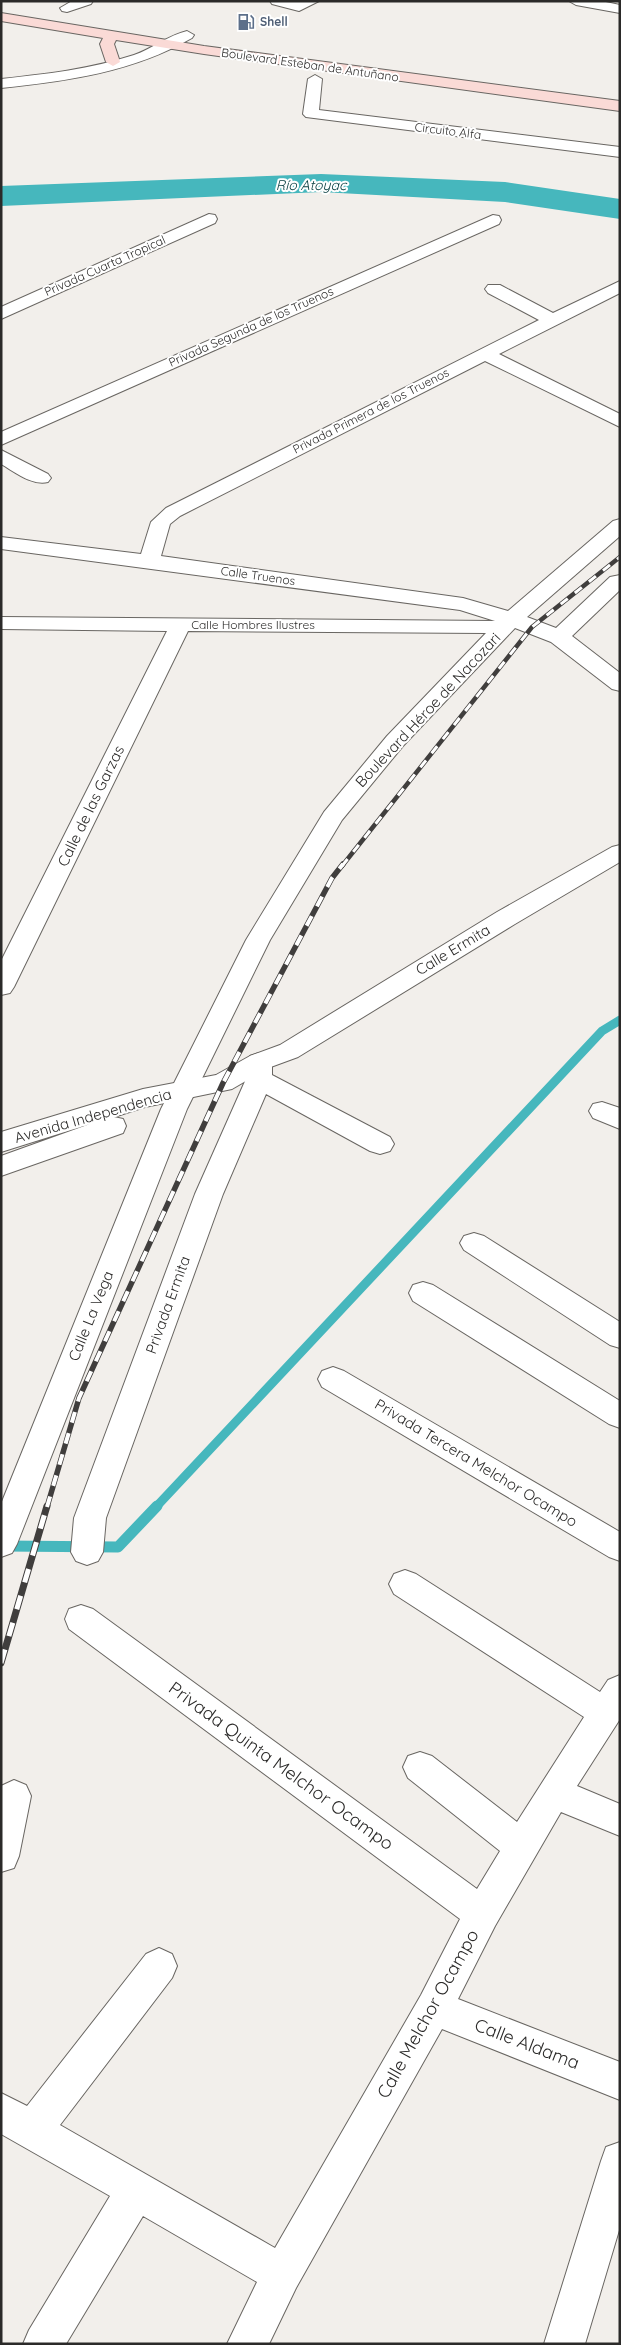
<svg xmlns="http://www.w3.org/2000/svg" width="621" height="2345" font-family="Quicksand,sans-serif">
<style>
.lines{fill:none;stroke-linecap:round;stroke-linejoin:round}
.stream-far1{stroke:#46b7bd;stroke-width:9}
.stream{stroke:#46b7bd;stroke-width:11}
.river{fill:#46b7bd;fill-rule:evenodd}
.minor-casing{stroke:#696662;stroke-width:2}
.tertiary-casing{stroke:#696662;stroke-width:2}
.secondary-casing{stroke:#696662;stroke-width:2}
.minor{fill:#fff;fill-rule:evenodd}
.tertiary{fill:#fff;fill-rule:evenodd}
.secondary{fill:#fadad6;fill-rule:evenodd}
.rail-far2-casing{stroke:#403e3d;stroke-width:4.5}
.rail-far1-casing{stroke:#403e3d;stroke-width:5.5}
.rail-casing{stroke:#403e3d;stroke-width:7}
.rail-far2{stroke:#fff;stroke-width:3;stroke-dasharray:9;stroke-linecap:butt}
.rail-far1{stroke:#fff;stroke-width:4;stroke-dasharray:11;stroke-linecap:butt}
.rail{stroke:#fff;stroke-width:5;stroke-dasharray:14;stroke-linecap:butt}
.labels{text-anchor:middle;stroke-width:4;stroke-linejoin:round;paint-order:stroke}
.far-service-label{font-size:12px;font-weight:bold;fill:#4e5e75;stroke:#fff;text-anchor:start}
.far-street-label{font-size:12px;fill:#2b2a29;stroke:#fff}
.far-water-label{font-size:14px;font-style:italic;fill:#033a3c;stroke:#fff}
.street-label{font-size:15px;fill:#2b2a29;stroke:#fff}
.near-street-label{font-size:18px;fill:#2b2a29;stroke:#fff}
</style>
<rect width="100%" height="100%" fill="#f2efeb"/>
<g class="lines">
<path class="stream-far1" d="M 156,1507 L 602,1031 L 620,1020"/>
<path class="stream" d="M 4,1546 L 118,1547 L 157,1506"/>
<path class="river" d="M 321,174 L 505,182 L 620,199 L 620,219 L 505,202 L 321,192 L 1,206 L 1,186 Z"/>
<g class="minor-casing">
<path id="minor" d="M 72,1 L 93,1 L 91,4 L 67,12 L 62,11 L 60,8 Z
M 270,1 L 319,1 L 299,11 L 272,4 Z
M 569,1 L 601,1 L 620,5 L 620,13 L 576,5 Z
M 187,31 L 194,35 L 192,38 C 133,72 68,81 1,88 L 1,79 C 46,74 91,69 134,55 C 152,49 169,35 187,31 Z
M 315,75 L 322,79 L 319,110 L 620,147 L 620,157 L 306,117 L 303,114 L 308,79 Z
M 209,214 L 215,215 L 217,219 L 215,223 L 1,319 L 1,307 Z
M 493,215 L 499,216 L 501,220 L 499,224 L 1,445 L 1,432 Z
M 620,281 L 620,293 L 499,354 L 620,414 L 620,427 L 485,361 L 180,516 L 170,524 L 161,556 L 463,598 L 508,611 L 613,521 L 620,519 L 620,536 L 527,617 L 556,628 L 610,577 L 620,575 L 620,590 L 572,636 L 620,673 L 620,691 L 612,689 L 551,642 L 515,628 L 403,746 L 342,820 L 270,940 L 187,1109 L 17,1544 L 12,1553 L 1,1557 L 1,1504 L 161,1109 L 246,940 L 324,812 L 387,736 L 486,633 L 188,631 L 14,987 L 10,993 L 1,995 L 1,961 L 167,631 L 1,629 L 1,617 L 495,621 L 460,610 L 1,549 L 1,537 L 141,554 L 151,522 L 166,508 L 539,320 L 488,293 L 485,289 L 488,285 L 500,285 L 553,313 Z
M 1,450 L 48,474 L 51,478 L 48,482 C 32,486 15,472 1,464 Z
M 259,1053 L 268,1056 L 272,1062 L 272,1075 L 390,1137 L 394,1144 L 390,1151 L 380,1154 L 370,1151 L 266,1094 L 223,1194 L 106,1518 L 103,1552 L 98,1561 L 87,1565 L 76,1561 L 71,1552 L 74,1518 L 195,1194 L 246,1079 L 246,1062 L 250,1056 Z
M 602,1102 L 620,1108 L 620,1129 L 593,1118 L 589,1111 L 593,1104 Z
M 474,1233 L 484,1236 L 620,1322 L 620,1348 L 610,1345 L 464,1250 L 460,1243 L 464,1236 Z
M 423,1282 L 433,1285 L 620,1401 L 620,1428 L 609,1424 L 413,1301 L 409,1293 L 413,1285 Z
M 333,1367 L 344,1371 L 620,1532 L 620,1561 L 609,1557 L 322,1387 L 318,1379 L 322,1371 Z
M 405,1570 L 416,1574 L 600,1692 L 608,1680 L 620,1675 L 620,1719 L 577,1786 L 620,1804 L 620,1836 L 561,1812 L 495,1926 L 458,1999 L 620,2062 L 620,2100 L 442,2029 L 296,2288 L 269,2344 L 227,2344 L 257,2282 L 143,2216 L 66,2344 L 23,2344 L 29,2330 L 110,2196 L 1,2134 L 1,2093 L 27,2106 L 146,1954 L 159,1948 L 172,1954 L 177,1966 L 172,1978 L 60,2125 L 275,2248 L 421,1995 L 460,1919 L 69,1629 L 65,1619 L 69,1609 L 81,1605 L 93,1609 L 477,1889 L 500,1851 L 408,1778 L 403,1767 L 408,1756 L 420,1752 L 432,1756 L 517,1822 L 584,1717 L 394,1594 L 389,1584 L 394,1574 Z
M 14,1780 L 26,1785 L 31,1796 L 19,1856 L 14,1868 L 1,1872 L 1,1786 Z
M 620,2142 L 620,2227 L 585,2344 L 544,2344 L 601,2161 L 606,2147 Z"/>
</g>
<g class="tertiary-casing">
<path id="tertiary" d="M 620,845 L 620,862 L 515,924 L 298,1057 L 268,1068 L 232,1089 L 145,1107 L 114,1117 L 123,1119 L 126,1126 L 123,1133 L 1,1176 L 1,1156 L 90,1124 L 1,1152 L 1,1132 L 143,1089 L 216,1075 L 250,1056 L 280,1045 L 497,912 L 612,847 Z"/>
</g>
<g class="secondary-casing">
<path id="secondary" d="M 1,13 L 204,46 L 620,101 L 620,111 L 204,54 L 116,40 L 114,44 L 120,62 L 113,66 L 106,62 L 100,44 L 103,38 L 1,21 Z"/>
</g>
<use href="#minor" class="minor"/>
<use href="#tertiary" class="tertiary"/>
<use href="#secondary" class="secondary"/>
<g class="rail-far2-casing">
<path id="rail-far2" d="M 342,866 L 532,627 L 620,557"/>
</g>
<g class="rail-far1-casing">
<path id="rail-far1" d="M 47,1507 L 79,1398 L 223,1083 L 332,878 L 343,864"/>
</g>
<g class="rail-casing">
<path id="rail" d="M 1,1663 L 47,1506"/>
</g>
<use href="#rail-far2" class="rail-far2"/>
<use href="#rail-far1" class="rail-far1"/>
<use href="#rail" class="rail"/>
</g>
<defs>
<g id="fuel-bare" transform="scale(1.35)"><path d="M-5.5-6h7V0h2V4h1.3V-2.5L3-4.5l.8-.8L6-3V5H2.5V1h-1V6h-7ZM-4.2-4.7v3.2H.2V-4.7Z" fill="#5c6f8a" stroke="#fff" stroke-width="2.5" paint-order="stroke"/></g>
</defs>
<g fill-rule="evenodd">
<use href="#fuel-bare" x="246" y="22"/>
</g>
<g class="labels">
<g class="far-service-label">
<text x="260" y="26">Shell</text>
</g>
<g class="far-street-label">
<text transform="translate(310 65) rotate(8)" y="4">Boulevard Esteban de Antuñano</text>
<text transform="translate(448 131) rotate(7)" y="4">Circuito Alfa</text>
<text transform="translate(105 266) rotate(-24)" y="4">Privada Cuarta Tropical</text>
<text transform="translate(251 327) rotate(-24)" y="4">Privada Segunda de los Truenos</text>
<text transform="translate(371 411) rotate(-27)" y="4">Privada Primera de los Truenos</text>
<text transform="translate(258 576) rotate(8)" y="4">Calle Truenos</text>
<text x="253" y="629">Calle Hombres Ilustres</text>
</g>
<g class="far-water-label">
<text x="311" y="190">Río Atoyac</text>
</g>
<g class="street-label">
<text transform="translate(428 710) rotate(-47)" y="5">Boulevard Héroe de Nacozari</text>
<text transform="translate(91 806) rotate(-64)" y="5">Calle de las Garzas</text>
<text transform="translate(453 950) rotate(-31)" y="5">Calle Ermita</text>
<text transform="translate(93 1116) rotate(-16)" y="5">Avenida Independencia</text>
<text transform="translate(168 1305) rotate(-70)" y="5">Privada Ermita</text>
<text transform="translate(91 1316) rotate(-68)" y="5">Calle La Vega</text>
<text transform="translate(476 1463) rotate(31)" y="5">Privada Tercera Melchor Ocampo</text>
</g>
<g class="near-street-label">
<text transform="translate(281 1766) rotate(36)" y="6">Privada Quinta Melchor Ocampo</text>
<text transform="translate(428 2014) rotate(-61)" y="6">Calle Melchor Ocampo</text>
<text transform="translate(527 2044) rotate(21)" y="6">Calle Aldama</text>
</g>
</g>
<rect width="621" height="2345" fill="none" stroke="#2b2a29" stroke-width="5"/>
</svg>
